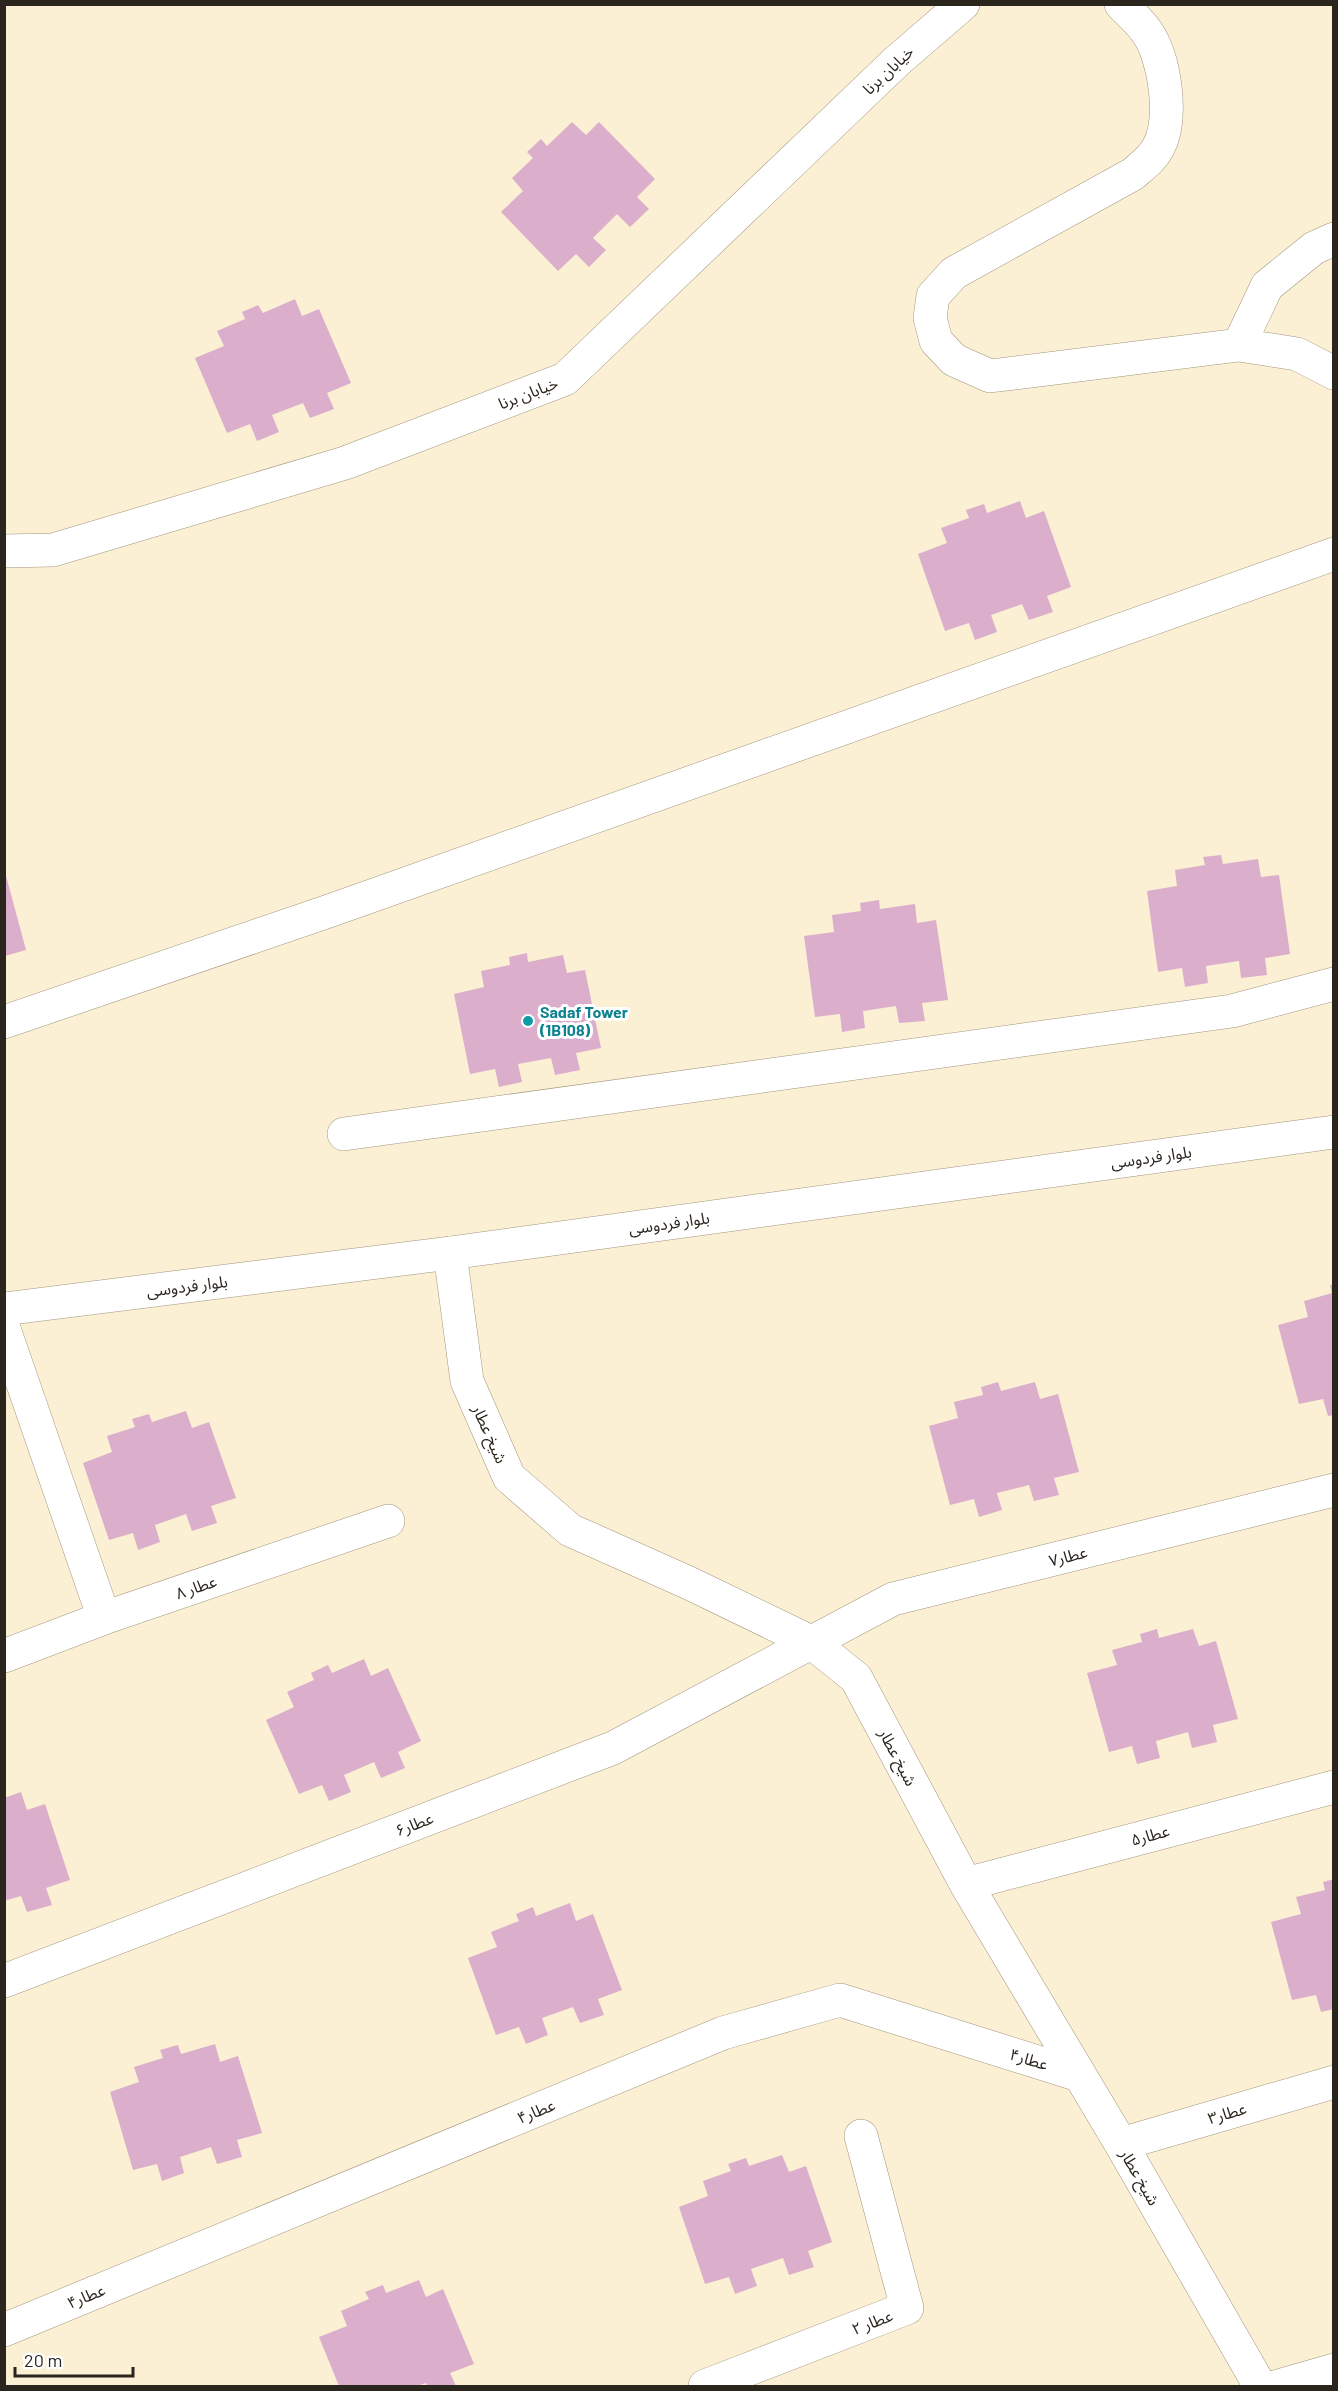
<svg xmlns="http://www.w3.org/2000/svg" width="1338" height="2391" font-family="Barlow,'Noto Sans Arabic',sans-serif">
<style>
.building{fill:#dbafcb}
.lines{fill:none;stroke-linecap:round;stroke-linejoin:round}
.street-casing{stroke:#a2977e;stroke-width:34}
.secondary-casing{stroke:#a2977e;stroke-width:34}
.street{stroke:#fff;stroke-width:33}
.secondary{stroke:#fff;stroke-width:33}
.culture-dot{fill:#0f9aa8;stroke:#fff;stroke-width:2}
.labels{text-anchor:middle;stroke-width:6;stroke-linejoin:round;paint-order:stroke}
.street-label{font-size:16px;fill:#2b261d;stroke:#fff}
.culture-label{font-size:16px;font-weight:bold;fill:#0d838f;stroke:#fff;text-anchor:start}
</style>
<rect width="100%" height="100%" fill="#fbefd4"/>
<path class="building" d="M 572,122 L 586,135 L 599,122 L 655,179 L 637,197 L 649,209 L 630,227 L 617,214 L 593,238 L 606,250 L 589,267 L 576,254 L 558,271 L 501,212 L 523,191 L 512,178 L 533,158 L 527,152 L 541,139 L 547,146 Z
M 295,299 L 302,316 L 319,309 L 351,383 L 327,393 L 334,409 L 310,418 L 303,403 L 272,415 L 279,432 L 257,441 L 250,424 L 227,433 L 195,358 L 224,346 L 217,331 L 245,319 L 242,312 L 258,305 L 263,313 Z
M 1020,501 L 1026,518 L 1044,511 L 1071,587 L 1047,596 L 1053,612 L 1029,620 L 1022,604 L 991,615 L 997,632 L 975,640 L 969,623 L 945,631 L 918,554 L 947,543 L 941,528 L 969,518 L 966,510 L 984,504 L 987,513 Z
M 1221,855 L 1223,864 L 1258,859 L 1261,877 L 1279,875 L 1290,954 L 1265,958 L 1267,975 L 1241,978 L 1239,961 L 1206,966 L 1208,983 L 1185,987 L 1182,968 L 1158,972 L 1147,891 L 1177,886 L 1175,870 L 1205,865 L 1203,857 Z
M 5,872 L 26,950 L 5,956 Z
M 879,900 L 880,909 L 915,904 L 917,923 L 936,920 L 948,1000 L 922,1003 L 925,1021 L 899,1023 L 896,1006 L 863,1011 L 865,1028 L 842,1032 L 840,1014 L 815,1017 L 804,936 L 834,932 L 832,915 L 861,911 L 860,903 Z
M 527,953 L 528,962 L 563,955 L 567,973 L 585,970 L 601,1048 L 576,1053 L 580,1070 L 555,1075 L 551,1058 L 518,1064 L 522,1082 L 499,1087 L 495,1069 L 470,1074 L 454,994 L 484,987 L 481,971 L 510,965 L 509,957 Z
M 1330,1285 L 1334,1285 L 1334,1415 L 1328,1416 L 1323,1399 L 1299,1404 L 1278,1325 L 1308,1317 L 1304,1301 L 1332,1293 Z
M 998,1382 L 1001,1391 L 1035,1382 L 1040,1399 L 1058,1394 L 1079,1472 L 1054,1478 L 1059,1495 L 1034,1501 L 1029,1485 L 997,1493 L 1002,1510 L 979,1517 L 974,1499 L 950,1505 L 929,1426 L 958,1418 L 954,1402 L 983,1395 L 981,1387 Z
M 186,1411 L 192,1428 L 209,1422 L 236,1498 L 211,1506 L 217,1523 L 192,1531 L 186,1514 L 155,1525 L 160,1542 L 138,1550 L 133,1533 L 109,1540 L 83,1463 L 112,1452 L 107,1436 L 135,1427 L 132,1419 L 149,1414 L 152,1422 Z
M 1157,1629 L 1159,1638 L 1193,1629 L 1199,1646 L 1216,1641 L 1238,1719 L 1213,1725 L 1217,1742 L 1192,1748 L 1188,1732 L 1156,1741 L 1160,1758 L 1137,1764 L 1132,1746 L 1109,1752 L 1087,1673 L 1117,1665 L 1112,1650 L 1142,1642 L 1140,1634 Z
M 364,1659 L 371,1676 L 388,1668 L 421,1741 L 398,1752 L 405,1768 L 381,1778 L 374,1762 L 344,1775 L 351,1792 L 329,1801 L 322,1785 L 299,1794 L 266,1720 L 294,1707 L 287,1692 L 314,1680 L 311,1673 L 328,1665 L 332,1673 Z
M 21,1792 L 27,1810 L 45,1804 L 70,1880 L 46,1888 L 52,1905 L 27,1912 L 21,1896 L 4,1901 L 4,1798 Z
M 1334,1879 L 1334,2009 L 1321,2012 L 1316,1995 L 1292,2000 L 1271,1922 L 1301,1914 L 1296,1897 L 1325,1890 L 1323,1882 Z
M 570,1903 L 576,1921 L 593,1914 L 622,1990 L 598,1999 L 604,2015 L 580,2023 L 573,2007 L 542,2018 L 548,2035 L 526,2044 L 519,2027 L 496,2035 L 468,1958 L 497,1947 L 491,1932 L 519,1921 L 516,1914 L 533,1907 L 536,1916 Z
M 215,2044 L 220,2062 L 238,2056 L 262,2133 L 237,2140 L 242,2157 L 217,2164 L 211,2147 L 180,2157 L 184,2173 L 162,2181 L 157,2164 L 133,2170 L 110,2092 L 139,2082 L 134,2067 L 163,2058 L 160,2050 L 178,2045 L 181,2054 Z
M 782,2155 L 789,2172 L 806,2166 L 832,2242 L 808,2251 L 814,2267 L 789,2275 L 783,2258 L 751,2269 L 757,2286 L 735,2294 L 729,2277 L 705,2284 L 679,2207 L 708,2196 L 703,2181 L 731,2171 L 728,2164 L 746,2158 L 749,2166 Z
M 419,2280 L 426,2297 L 443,2289 L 474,2364 L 450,2373 L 456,2386 L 427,2386 L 426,2383 L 417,2386 L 339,2386 L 319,2337 L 347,2326 L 341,2311 L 369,2299 L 365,2292 L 383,2285 L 386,2293 Z"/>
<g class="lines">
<g class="street-casing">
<path id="street" d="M 1121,4 C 1130,13 1140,22 1147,32 C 1165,58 1174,119 1158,148 C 1152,159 1142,166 1133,174 L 954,273 L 933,296 L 930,318 L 936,341 L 954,360 L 990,376 L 1239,345 L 1297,354 L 1334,373
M 1239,345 L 1267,286 L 1314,248 L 1334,239
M 4,551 L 53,550 L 345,463 L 565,379 L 897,61 L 963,4
M 4,1022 L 329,911 L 1334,554
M 344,1134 L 1232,1011 L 1334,984
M 450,1253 L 467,1381 L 509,1477 L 570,1530 L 689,1583 L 811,1642 L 856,1678 L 966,1884 L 1121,2144 L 1260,2386
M 4,1329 L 104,1618
M 4,1656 L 104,1618 L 388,1521
M 966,1884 L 1334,1787
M 4,1981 L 613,1748 L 893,1599 L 1334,1490
M 1121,2144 L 1334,2082
M 4,2330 L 723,2033 L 840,2000 L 1079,2075
M 705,2386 L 907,2308 L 861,2136
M 1278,2386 L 1334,2370"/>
</g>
<g class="secondary-casing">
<path id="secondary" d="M 4,1309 L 450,1253 L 1334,1132"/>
</g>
<use href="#street" class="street"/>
<use href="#secondary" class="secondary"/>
</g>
<circle class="culture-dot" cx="528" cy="1021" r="6"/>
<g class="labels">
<g class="street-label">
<text transform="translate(888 70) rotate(-43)" y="6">خیابان برنا</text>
<text transform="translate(528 393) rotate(-21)" y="6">خیابان برنا</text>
<text transform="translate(1151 1157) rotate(-8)" y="6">بلوار فردوسی</text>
<text transform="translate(669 1223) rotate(-8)" y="6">بلوار فردوسی</text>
<text transform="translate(187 1286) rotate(-7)" y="6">بلوار فردوسی</text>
<text transform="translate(490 1434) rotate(66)" y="6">شیخ عطار</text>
<text transform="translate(1068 1556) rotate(-14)" y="6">عطار۷</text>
<text transform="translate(196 1587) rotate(-19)" y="6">عطار ۸</text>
<text transform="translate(898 1757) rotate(62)" y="6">شیخ عطار</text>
<text transform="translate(414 1824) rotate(-21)" y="6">عطار۶</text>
<text transform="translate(1150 1835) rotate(-15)" y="6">عطار۵</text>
<text transform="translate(1029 2059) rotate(17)" y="6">عطار۴</text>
<text transform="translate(536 2111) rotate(-22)" y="6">عطار۴</text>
<text transform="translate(1227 2113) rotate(-16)" y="6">عطار۳</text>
<text transform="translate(1140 2177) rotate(60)" y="6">شیخ عطار</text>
<text transform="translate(86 2296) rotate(-22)" y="6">عطار۴</text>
<text transform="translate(872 2322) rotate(-21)" y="6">عطار ۲</text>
</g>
<g class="culture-label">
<text x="540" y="1018">Sadaf Tower<tspan x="540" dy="18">(1B108)</tspan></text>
</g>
</g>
<rect width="1338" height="2391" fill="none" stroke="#2b261d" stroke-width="12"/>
<path d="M15 2367v9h118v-9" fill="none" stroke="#2b261d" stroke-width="3"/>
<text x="24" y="2367" font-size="18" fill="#2b261d" stroke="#ffffff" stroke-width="4.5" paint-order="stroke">20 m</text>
</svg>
